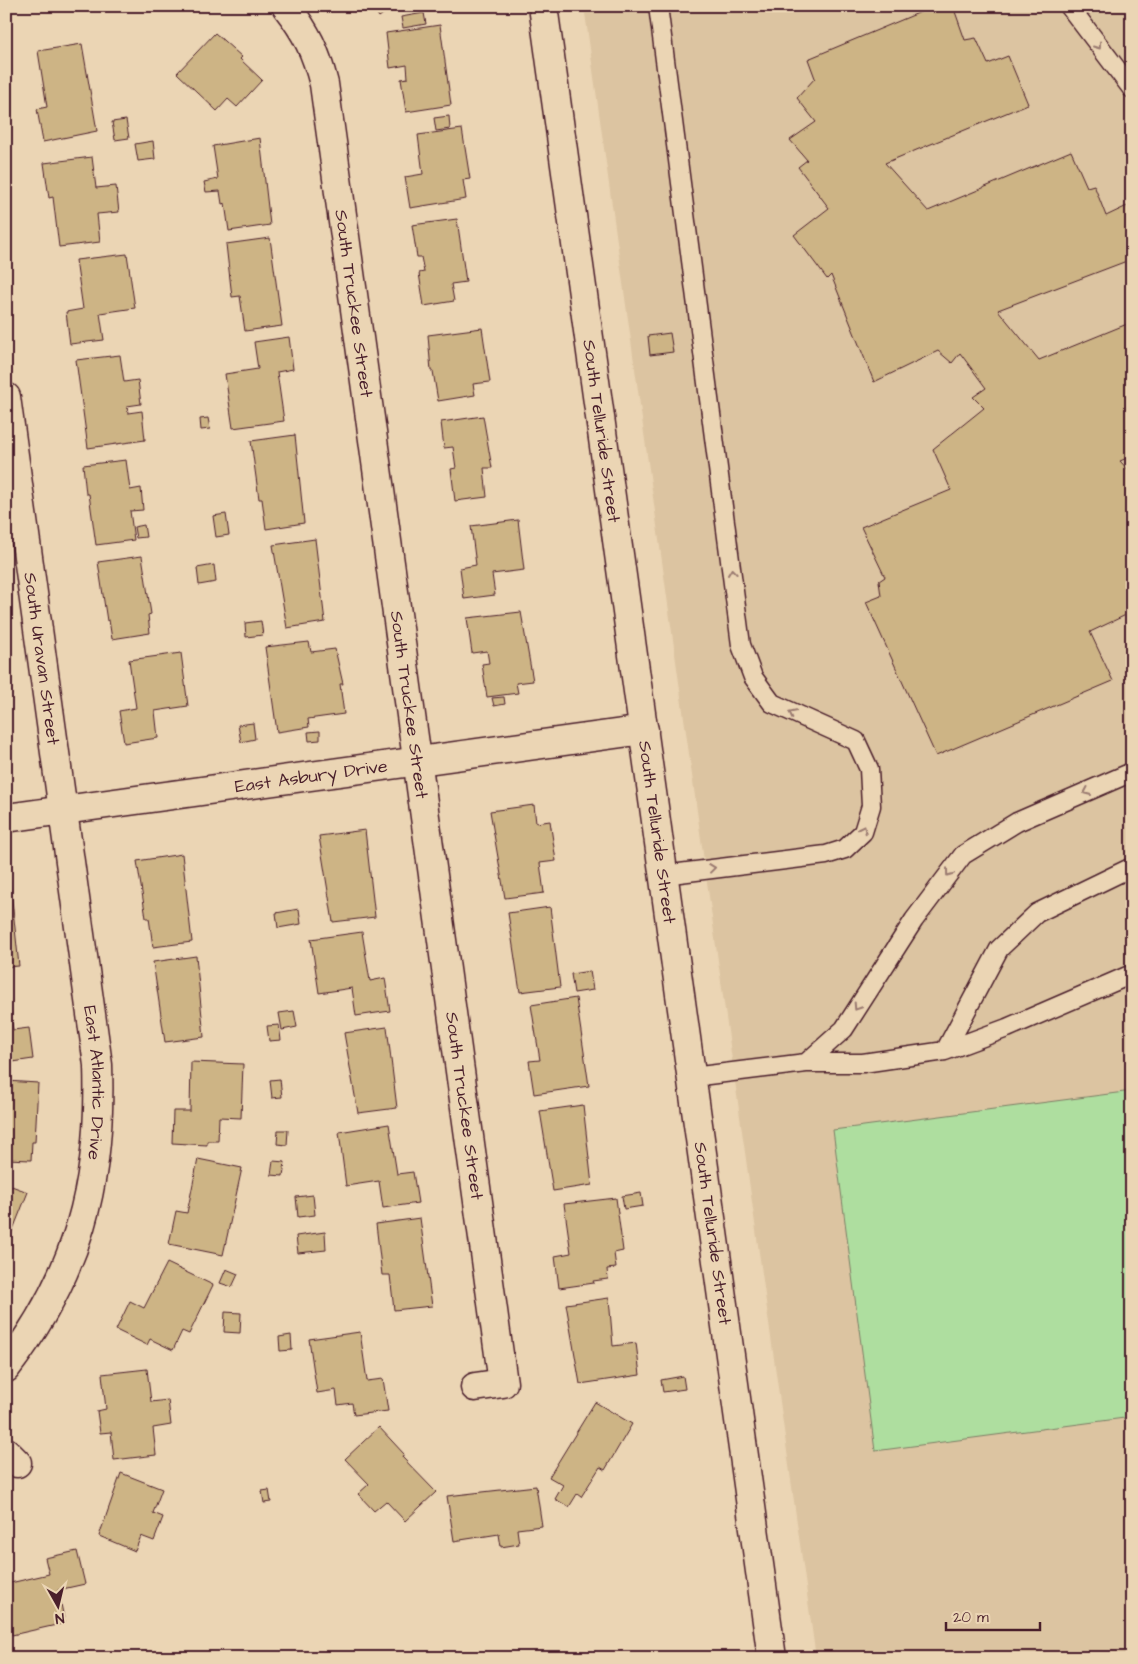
<svg xmlns="http://www.w3.org/2000/svg" width="1138" height="1664" font-family="'Architects Daughter',sans-serif">
<style>
.built{fill:#dcc4a1}
.garden{fill:#aede9f;stroke:#7c7e65}
.building{fill:#cdb485;stroke:#4a1f2b}
.lines{fill:none;stroke-linecap:round;stroke-linejoin:round}
.service-casing{stroke:#4a1f2b;stroke-width:21}
.minor-casing{stroke:#4a1f2b;stroke-width:31}
.tertiary-casing{stroke:#4a1f2b;stroke-width:31}
.service{stroke:#ebd5b4;stroke-width:18}
.minor{stroke:#ebd5b4;stroke-width:28}
.tertiary{stroke:#ebd5b4;stroke-width:28}
.oneway{stroke:#9a7a70}
.labels{text-anchor:middle;stroke-width:4;stroke-linejoin:round;paint-order:stroke}
.street-label{font-size:18px;fill:#4a1f2b;stroke:#ebd5b4}
</style>
<rect width="100%" height="100%" fill="#ebd5b4"/>
<filter id="ink" filterUnits="userSpaceOnUse"><feTurbulence type="fractalNoise" baseFrequency=".02" numOctaves="2"/><feDisplacementMap in="SourceGraphic" scale="10" xChannelSelector="R" yChannelSelector="G"/><feConvolveMatrix kernelMatrix="1 2 1 2 8 2 1 2 1" color-interpolation-filters="sRGB"/></filter>
<g filter="url(#ink)">
<path class="built" d="M 584,6 L 1132,6 L 1132,1658 L 816,1658 Z"/>
<path class="garden" d="M 1132,1091 L 1132,1417 L 875,1451 L 833,1130 Z"/>
<path class="building" d="M 372,6 L 394,6 L 379,17 Z
M 935,6 L 953,6 L 965,40 L 976,38 L 988,64 L 1008,56 L 1028,104 L 885,163 L 928,211 L 1071,151 L 1087,187 L 1094,185 L 1106,216 L 1127,206 L 1132,218 L 1132,259 L 998,310 L 1039,360 L 1132,322 L 1132,456 L 1120,461 L 1132,474 L 1132,622 L 1128,614 L 1090,632 L 1113,681 L 936,756 L 866,602 L 881,596 L 879,581 L 885,577 L 861,527 L 951,490 L 933,449 L 984,408 L 973,397 L 986,388 L 960,353 L 952,363 L 938,351 L 874,382 L 831,275 L 827,279 L 794,235 L 829,208 L 798,167 L 807,160 L 790,140 L 816,122 L 797,98 L 815,78 L 808,59 Z
M 424,13 L 426,24 L 403,28 L 401,17 Z
M 440,25 L 451,105 L 406,112 L 401,79 L 408,78 L 407,65 L 390,68 L 386,33 Z
M 215,33 L 242,57 L 240,59 L 262,80 L 237,107 L 228,99 L 217,111 L 177,73 Z
M 82,44 L 97,131 L 43,142 L 37,109 L 47,107 L 38,51 Z
M 449,116 L 450,129 L 436,131 L 434,118 Z
M 126,120 L 129,138 L 115,140 L 112,122 Z
M 462,129 L 470,179 L 463,180 L 466,199 L 410,208 L 405,177 L 423,174 L 418,135 Z
M 260,138 L 270,225 L 229,231 L 225,203 L 222,204 L 220,191 L 206,192 L 204,182 L 218,179 L 213,146 Z
M 153,141 L 155,159 L 138,161 L 135,144 Z
M 92,157 L 96,188 L 116,186 L 119,212 L 97,214 L 100,242 L 59,247 L 53,197 L 49,198 L 44,163 Z
M 457,219 L 466,282 L 451,284 L 454,301 L 424,306 L 419,273 L 424,272 L 421,257 L 417,257 L 412,225 Z
M 270,238 L 282,326 L 245,331 L 240,296 L 232,297 L 226,244 Z
M 127,254 L 135,308 L 100,313 L 104,340 L 70,344 L 66,312 L 83,309 L 76,260 Z
M 482,328 L 490,382 L 473,384 L 475,395 L 438,401 L 433,371 L 431,371 L 428,335 Z
M 670,333 L 673,352 L 650,355 L 648,336 Z
M 289,337 L 293,369 L 277,372 L 284,421 L 233,428 L 225,374 L 258,369 L 254,342 Z
M 120,355 L 124,382 L 138,380 L 141,404 L 127,406 L 128,413 L 142,411 L 145,440 L 88,448 L 76,360 Z
M 483,416 L 492,468 L 484,468 L 487,497 L 455,501 L 451,469 L 456,468 L 453,447 L 444,448 L 441,422 Z
M 208,418 L 210,429 L 201,430 L 200,419 Z
M 295,435 L 304,523 L 266,529 L 262,499 L 259,499 L 251,441 Z
M 126,460 L 130,490 L 141,488 L 143,510 L 130,511 L 134,540 L 96,545 L 89,494 L 86,494 L 83,465 Z
M 226,514 L 229,535 L 216,537 L 213,516 Z
M 518,520 L 524,570 L 492,574 L 495,595 L 464,599 L 460,568 L 476,565 L 471,526 Z
M 144,525 L 146,537 L 136,538 L 134,527 Z
M 315,539 L 325,622 L 287,628 L 273,545 Z
M 142,556 L 151,614 L 148,615 L 150,633 L 112,639 L 109,620 L 107,621 L 98,562 Z
M 214,565 L 216,582 L 199,585 L 197,568 Z
M 521,612 L 533,681 L 516,683 L 518,693 L 487,697 L 482,664 L 489,663 L 487,651 L 472,653 L 467,618 Z
M 261,621 L 263,635 L 246,637 L 245,623 Z
M 309,642 L 311,652 L 335,649 L 343,684 L 340,684 L 344,714 L 308,719 L 309,727 L 277,732 L 265,647 Z
M 181,653 L 188,706 L 155,711 L 158,738 L 124,743 L 119,711 L 136,708 L 129,660 Z
M 504,697 L 505,704 L 494,706 L 492,698 Z
M 253,723 L 255,739 L 241,742 L 238,725 Z
M 320,731 L 320,740 L 309,741 L 308,732 Z
M 534,805 L 536,823 L 550,821 L 556,861 L 540,863 L 544,893 L 505,898 L 490,811 Z
M 365,830 L 375,917 L 333,922 L 319,836 Z
M 182,854 L 192,942 L 153,947 L 149,918 L 146,918 L 137,861 Z
M 6,881 L 10,881 L 19,966 L 6,967 Z
M 550,907 L 560,987 L 520,992 L 508,913 Z
M 299,909 L 301,924 L 278,928 L 276,913 Z
M 362,932 L 370,981 L 385,978 L 390,1011 L 356,1016 L 352,988 L 319,993 L 311,939 Z
M 196,956 L 204,1037 L 165,1042 L 153,962 Z
M 590,971 L 593,990 L 574,993 L 571,974 Z
M 6,980 L 13,1030 L 29,1028 L 33,1059 L 6,1063 Z
M 576,998 L 589,1086 L 534,1094 L 529,1061 L 540,1060 L 531,1005 Z
M 294,1011 L 297,1027 L 282,1030 L 279,1013 Z
M 279,1025 L 281,1040 L 269,1041 L 267,1026 Z
M 387,1027 L 397,1108 L 358,1113 L 344,1033 Z
M 191,1062 L 243,1064 L 241,1118 L 219,1117 L 218,1141 L 207,1141 L 207,1145 L 172,1143 L 173,1111 L 190,1111 Z
M 280,1079 L 282,1097 L 272,1098 L 270,1080 Z
M 6,1081 L 38,1083 L 35,1142 L 32,1142 L 31,1160 L 6,1159 Z
M 583,1105 L 592,1185 L 553,1191 L 540,1111 Z
M 389,1124 L 397,1174 L 413,1172 L 418,1203 L 383,1208 L 379,1181 L 346,1186 L 339,1132 Z
M 278,1130 L 288,1130 L 287,1145 L 277,1144 Z
M 198,1159 L 242,1168 L 223,1255 L 169,1244 L 176,1211 L 187,1213 Z
M 273,1161 L 285,1162 L 283,1176 L 271,1175 Z
M 6,1184 L 28,1192 L 6,1247 Z
M 641,1193 L 643,1206 L 624,1209 L 622,1196 Z
M 313,1195 L 315,1215 L 298,1217 L 296,1197 Z
M 616,1198 L 623,1251 L 614,1253 L 616,1268 L 607,1269 L 608,1279 L 593,1281 L 594,1283 L 559,1288 L 555,1256 L 571,1253 L 564,1204 Z
M 420,1218 L 432,1306 L 394,1310 L 390,1275 L 382,1275 L 376,1224 Z
M 325,1232 L 326,1250 L 298,1253 L 296,1236 Z
M 167,1263 L 213,1285 L 189,1334 L 182,1331 L 173,1350 L 150,1339 L 147,1345 L 116,1330 L 130,1301 L 144,1308 Z
M 226,1269 L 238,1274 L 232,1287 L 220,1283 Z
M 609,1298 L 613,1346 L 636,1343 L 640,1375 L 580,1384 L 566,1304 Z
M 225,1312 L 241,1313 L 240,1333 L 224,1332 Z
M 360,1332 L 367,1381 L 383,1379 L 388,1411 L 354,1415 L 352,1403 L 338,1405 L 336,1390 L 317,1393 L 309,1339 Z
M 291,1335 L 292,1350 L 280,1351 L 279,1337 Z
M 147,1369 L 151,1402 L 168,1400 L 171,1425 L 153,1428 L 156,1455 L 114,1460 L 111,1432 L 100,1433 L 97,1411 L 106,1409 L 102,1374 Z
M 683,1376 L 685,1389 L 663,1392 L 661,1380 Z
M 595,1402 L 632,1424 L 605,1470 L 600,1467 L 581,1497 L 577,1494 L 569,1507 L 555,1499 L 563,1485 L 549,1477 Z
M 379,1427 L 404,1454 L 402,1457 L 436,1492 L 405,1521 L 386,1501 L 374,1511 L 358,1494 L 369,1484 L 345,1459 Z
M 121,1473 L 162,1489 L 153,1513 L 163,1517 L 154,1541 L 141,1536 L 135,1551 L 99,1536 Z
M 536,1486 L 542,1526 L 517,1529 L 519,1544 L 501,1547 L 499,1534 L 454,1541 L 447,1496 Z
M 269,1490 L 271,1502 L 264,1503 L 262,1491 Z
M 77,1551 L 85,1584 L 58,1590 L 65,1623 L 12,1635 L 8,1620 L 6,1620 L 6,1584 L 49,1574 L 45,1558 Z"/>
<g class="lines">
<g class="service-casing">
<path id="service" d="M 658,6 L 741,645 L 753,677 L 772,703 L 856,741 L 869,769 L 871,806 L 863,832 L 845,849 L 826,855 L 663,875
M 1069,6 L 1132,89
M 945,1051 L 999,949 L 1037,913 L 1132,867
M 806,1063 L 844,1029 L 914,920 L 963,855 L 1017,822 L 1132,772
M 692,1077 L 806,1063 L 863,1063 L 945,1051 L 1007,1028 L 1132,974"/>
</g>
<g class="minor-casing">
<g id="minor">
<path id="s1" d="M 286,6 C 307,33 316,52 324,84 L 503,1383 L 475,1387"/>
<path id="s2" d="M 6,397 L 98,1065 C 102,1183 78,1274 6,1368"/>
<path id="s3" d="M 6,818 L 644,730"/>
<path d="M 6,1452 L 17,1463"/>
</g>
</g>
<g class="tertiary-casing">
<g id="tertiary">
<path id="s4" d="M 543,6 L 772,1658"/>
</g>
</g>
<use href="#service" class="service"/>
<use href="#minor" class="minor"/>
<use href="#tertiary" class="tertiary"/>
</g>
<defs><path id="oneway-chevron" d="M-2-3.5L2.5 0L-2 3.5" fill="none" stroke-width="1.6" stroke-linecap="round" stroke-linejoin="round" transform="scale(1.25)"/></defs>
<g class="oneway">
<use href="#oneway-chevron" transform="translate(1098 46) rotate(54)"/>
<use href="#oneway-chevron" transform="translate(732 572) rotate(-97)"/>
<use href="#oneway-chevron" transform="translate(792 713) rotate(-154)"/>
<use href="#oneway-chevron" transform="translate(1087 792) rotate(156)"/>
<use href="#oneway-chevron" transform="translate(863 829) rotate(-63)"/>
<use href="#oneway-chevron" transform="translate(712 868) rotate(-7)"/>
<use href="#oneway-chevron" transform="translate(949 873) rotate(127)"/>
<use href="#oneway-chevron" transform="translate(857 1007) rotate(123)"/>
</g>
</g>
<g class="labels">
<g class="street-label">
<text dy="6" stroke="none"><textPath href="#s1" startOffset="309">South Truckee Street</textPath></text>
<text dy="6" stroke="none"><textPath href="#s4" startOffset="429">South Telluride Street</textPath></text>
<text dy="6" stroke="none"><textPath href="#s2" startOffset="264">South Uravan Street</textPath></text>
<text dy="6" stroke="none"><textPath href="#s1" startOffset="714">South Truckee Street</textPath></text>
<text dy="6" stroke="none"><textPath href="#s3" startOffset="308">East Asbury Drive</textPath></text>
<text dy="6" stroke="none"><textPath href="#s4" startOffset="834">South Telluride Street</textPath></text>
<text dy="6" stroke="none"><textPath href="#s2" startOffset="692">East Atlantic Drive</textPath></text>
<text dy="6" stroke="none"><textPath href="#s1" startOffset="1119">South Truckee Street</textPath></text>
<text dy="6" stroke="none"><textPath href="#s4" startOffset="1239">South Telluride Street</textPath></text>
</g>
</g>
<rect width="1138" height="1664" fill="none" stroke="#ebd5b4" stroke-width="25"/>
<rect x="12" y="12" width="1113" height="1639" fill="none" stroke="#4a1f2b" stroke-width="2" filter="url(#ink)"/>
<g transform="translate(58 1606) rotate(172)" stroke="#ebd5b4" stroke-width="4" paint-order="stroke">
<path d="M0-4L9 19L0 12L-9 19Z" fill="#4a1f2b"/>
<text y="-8" font-size="14" font-weight="bold" text-anchor="middle" fill="#4a1f2b">N</text>
</g>
<path d="M946 1622v8h94v-8" fill="none" stroke="#4a1f2b" stroke-width="2.5"/>
<text x="953" y="1622" font-size="15" fill="#4a1f2b" stroke="#ebd5b4" stroke-width="4" paint-order="stroke">20 m</text>
</svg>
